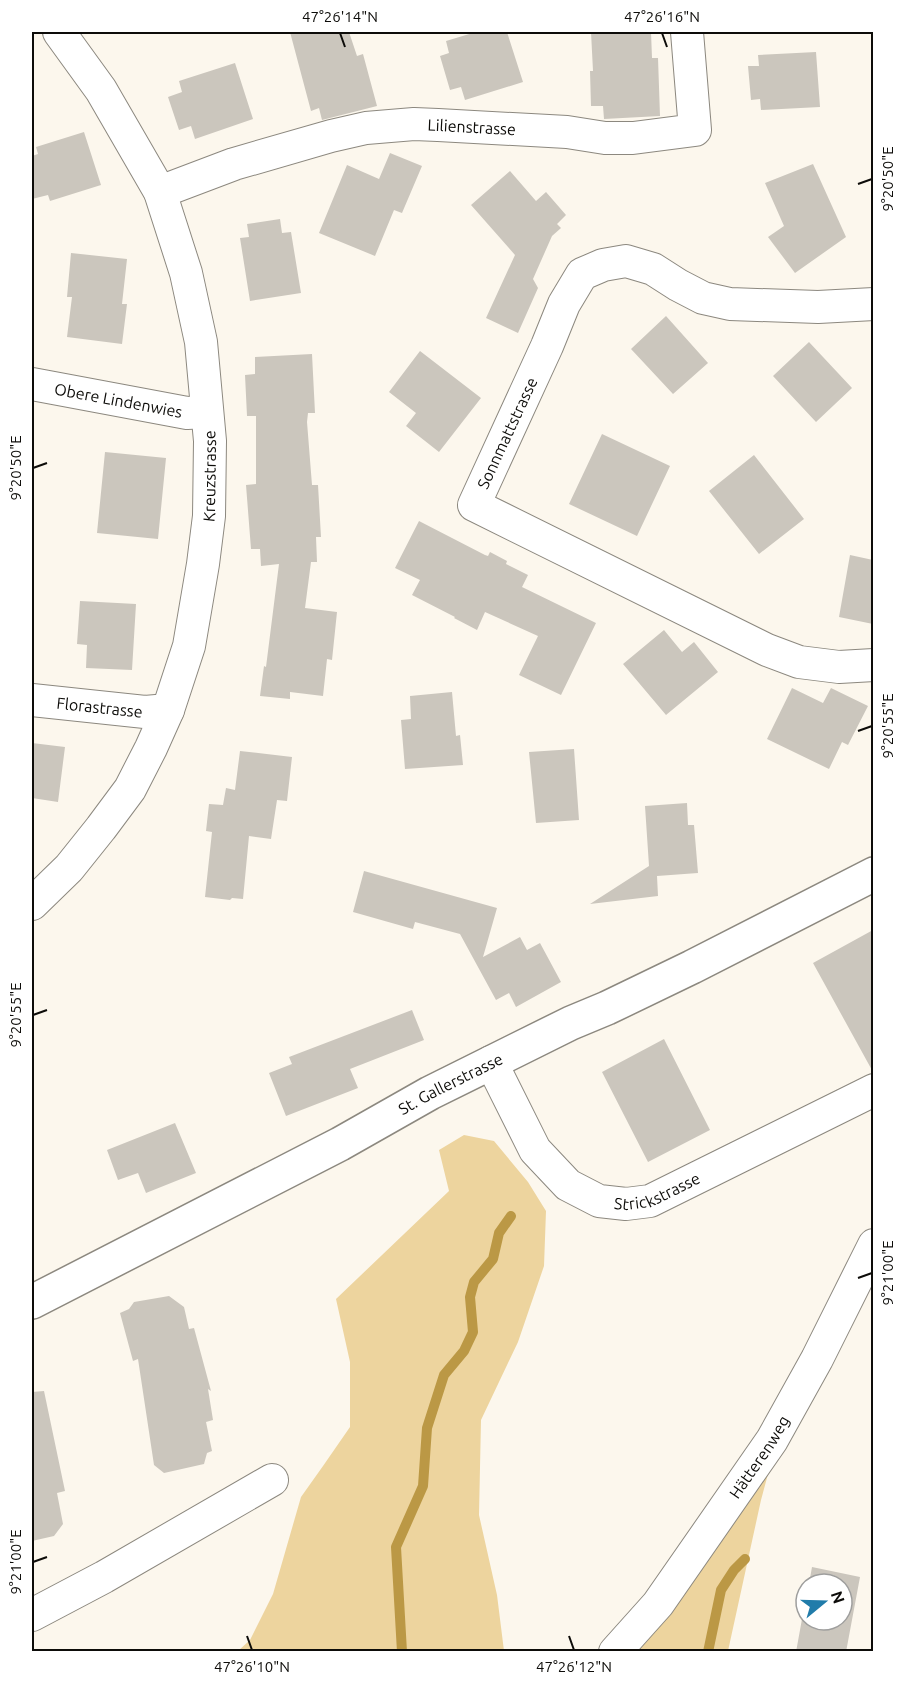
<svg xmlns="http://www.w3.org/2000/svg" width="905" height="1683" font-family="Ubuntu,sans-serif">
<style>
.green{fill:#edd49e}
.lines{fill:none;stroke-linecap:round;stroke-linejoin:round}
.stream{stroke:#bb9845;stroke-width:10}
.building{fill:#cbc6bd}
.minor-casing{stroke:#8c887f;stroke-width:34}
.tertiary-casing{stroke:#8c887f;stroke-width:36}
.minor{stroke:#fff;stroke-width:32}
.tertiary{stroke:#fff;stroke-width:33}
.ticks{fill:none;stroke:#0d0c09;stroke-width:2}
.labels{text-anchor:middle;stroke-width:4.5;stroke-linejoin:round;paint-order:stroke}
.street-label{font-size:16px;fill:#0d0c09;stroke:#fff}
.neatline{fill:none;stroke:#0d0c09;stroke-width:2}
.ticks-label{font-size:15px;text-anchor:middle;fill:#0d0c09}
</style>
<rect width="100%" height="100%" fill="#fcf7ed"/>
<path class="green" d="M 464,1135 L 494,1141 L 528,1182 L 546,1211 L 544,1266 L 518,1342 L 481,1420 L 479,1515 L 497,1595 L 504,1651 L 238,1651 L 250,1640 L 273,1594 L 301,1497 L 323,1466 L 350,1427 L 350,1362 L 336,1299 L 449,1191 L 439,1150 Z
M 771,1463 L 761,1500 L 728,1651 L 634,1652 Z"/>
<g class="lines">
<path class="stream" d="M 402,1652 L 396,1547 L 423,1486 L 427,1428 L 444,1375 L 464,1351 L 473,1332 L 470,1297 L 474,1282 L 493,1259 L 499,1233 L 511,1216
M 708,1652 L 721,1590 L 734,1570 L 745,1559"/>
</g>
<path class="building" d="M 290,32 L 349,32 L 357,56 L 363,54 L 377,106 L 322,120 L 319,108 L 311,111 Z
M 476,32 L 507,32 L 523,82 L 465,100 L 461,87 L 450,90 L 440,56 L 449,53 L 446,41 Z
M 591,32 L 651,32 L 652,58 L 658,58 L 660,116 L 604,119 L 603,106 L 591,106 L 590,71 L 593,71 Z
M 816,52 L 820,107 L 761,110 L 760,99 L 751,100 L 748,66 L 759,66 L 758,55 Z
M 235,63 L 253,119 L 195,139 L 191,126 L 179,130 L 168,97 L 182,92 L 179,81 Z
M 84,132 L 101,185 L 50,201 L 48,195 L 32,199 L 32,156 L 38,154 L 36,147 Z
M 390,153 L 422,166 L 402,213 L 394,210 L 375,256 L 319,233 L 347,165 L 379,179 Z
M 813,164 L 846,237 L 795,273 L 768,237 L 784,226 L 765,183 Z
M 510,171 L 536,201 L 546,192 L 566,215 L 557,224 L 561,228 L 552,236 L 533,279 L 538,288 L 518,333 L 486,318 L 515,255 L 471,205 Z
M 280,219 L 282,233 L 291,232 L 301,293 L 250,301 L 240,238 L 249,237 L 247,224 Z
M 71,253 L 127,259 L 122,304 L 127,304 L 122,344 L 67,337 L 72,297 L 67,297 Z
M 666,316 L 708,363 L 673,394 L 631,349 Z
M 809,342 L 852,388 L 816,422 L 773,376 Z
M 420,351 L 481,398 L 439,452 L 406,426 L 416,413 L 389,392 Z
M 312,354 L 315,413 L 308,413 L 307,422 L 312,485 L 318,485 L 321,537 L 316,537 L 317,562 L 311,562 L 305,608 L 337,612 L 332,660 L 327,659 L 323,696 L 290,692 L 290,699 L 260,696 L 264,666 L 266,667 L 279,564 L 261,566 L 260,549 L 251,549 L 246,485 L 256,484 L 256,416 L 247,416 L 245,375 L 255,374 L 255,357 Z
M 602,434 L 670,466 L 637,536 L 569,504 Z
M 105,452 L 166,458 L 158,539 L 97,533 Z
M 754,455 L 804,519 L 759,554 L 709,491 Z
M 419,521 L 485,555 L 488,556 L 490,552 L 507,561 L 506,564 L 528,575 L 522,587 L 596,623 L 561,695 L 519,675 L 538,636 L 485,612 L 477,630 L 454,618 L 455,617 L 412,595 L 420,580 L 395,568 Z
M 850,555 L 873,560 L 873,624 L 839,617 Z
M 80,601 L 136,604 L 132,670 L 86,668 L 87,645 L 77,644 Z
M 664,630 L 682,652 L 694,642 L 718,672 L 666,715 L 623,664 Z
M 792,688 L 823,703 L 831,688 L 868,706 L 848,745 L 842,742 L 829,769 L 767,739 Z
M 452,692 L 456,736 L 460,735 L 463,765 L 405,769 L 401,720 L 411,719 L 410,696 Z
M 32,743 L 65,747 L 58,802 L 32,798 Z
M 574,749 L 579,820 L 536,823 L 529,752 Z
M 240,751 L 292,757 L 287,801 L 277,800 L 271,839 L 249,836 L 243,899 L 232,898 L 230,900 L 205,897 L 212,832 L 206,831 L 209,804 L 223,805 L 226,788 L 235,790 Z
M 687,803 L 688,825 L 694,825 L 698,873 L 657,876 L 658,896 L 590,904 L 649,866 L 645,806 Z
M 364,871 L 497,908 L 483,957 L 520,937 L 527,950 L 540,943 L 561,982 L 516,1007 L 509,993 L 496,1000 L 460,934 L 415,922 L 413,929 L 353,912 Z
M 873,930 L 873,1072 L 813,963 Z
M 412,1010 L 424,1040 L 350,1069 L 358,1088 L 286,1116 L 269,1073 L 292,1064 L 289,1057 Z
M 664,1039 L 710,1130 L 648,1162 L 602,1072 Z
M 175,1123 L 196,1173 L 146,1193 L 138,1173 L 118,1180 L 107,1150 Z
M 169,1296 L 184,1307 L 189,1329 L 194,1328 L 211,1391 L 208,1389 L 213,1420 L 206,1422 L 212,1451 L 207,1453 L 204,1464 L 164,1473 L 154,1465 L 138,1359 L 133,1361 L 120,1313 L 129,1309 L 134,1302 Z
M 44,1391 L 65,1491 L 57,1493 L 63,1524 L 54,1536 L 32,1541 L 32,1392 Z
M 812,1567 L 860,1577 L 846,1652 L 796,1652 L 806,1597 L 806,1620 L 842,1620 L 842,1584 L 809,1584 Z"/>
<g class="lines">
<g class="minor-casing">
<g id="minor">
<path id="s1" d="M 160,192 L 234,164 L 331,136 L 366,128 L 414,124 L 438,125 L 567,132 L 605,138 L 633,138 L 695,130 L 687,32"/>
<path d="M 874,304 L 818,307 L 730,304 L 703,298 L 678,285 L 653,269 L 626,261 L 603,265 L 582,274 L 564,304 L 547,346 L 474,505 L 767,650 L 799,662 L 839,667 L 874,665"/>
<path id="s2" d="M 32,384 L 187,413 L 207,412"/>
<path id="s3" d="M 32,700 L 145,712 L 168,710"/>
<path id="s4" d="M 32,904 L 69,868 L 101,828 L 130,789 L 151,748 L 168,710 L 189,646 L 203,564 L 209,516 L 210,441 L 201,342 L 186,273 L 160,192 L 101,90 L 59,32"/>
<path id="s5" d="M 491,1062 L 535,1150 L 568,1185 L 599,1201 L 626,1204 L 650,1201 L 874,1090"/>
<path d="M 32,1615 L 104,1577 L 272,1480"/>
<path id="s6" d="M 615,1652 L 658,1604 L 772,1440 L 817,1359 L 874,1245"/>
</g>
</g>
<g class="tertiary-casing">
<g id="tertiary">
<path id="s7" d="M 32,1302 L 340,1144 L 430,1093 L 571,1023 L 607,1008 L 692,967 L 874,874"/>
</g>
</g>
<use href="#minor" class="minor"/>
<use href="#tertiary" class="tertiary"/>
</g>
<path class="ticks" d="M 340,33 L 345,47M 662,33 L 667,47M 858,184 L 872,179M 33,468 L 47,463M 858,731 L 872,726M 33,1015 L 47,1010M 858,1278 L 872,1273M 33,1562 L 47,1557M 247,1636 L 252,1650M 569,1636 L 574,1650"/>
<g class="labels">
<g class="street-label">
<text dy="6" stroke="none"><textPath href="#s1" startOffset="322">Lilienstrasse</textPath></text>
<text dy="6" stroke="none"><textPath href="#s2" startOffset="88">Obere Lindenwies</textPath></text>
<text transform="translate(507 433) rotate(-65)" y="6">Sonnmattstrasse</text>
<text dy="6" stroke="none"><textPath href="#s4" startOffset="478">Kreuzstrasse</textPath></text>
<text dy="6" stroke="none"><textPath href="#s3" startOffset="68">Florastrasse</textPath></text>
<text dy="6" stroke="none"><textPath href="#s7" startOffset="472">St. Gallerstrasse</textPath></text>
<text dy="6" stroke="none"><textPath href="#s5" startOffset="242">Strickstrasse</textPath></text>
<text dy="6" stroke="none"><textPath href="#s6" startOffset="243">Hätterenweg</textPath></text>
</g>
</g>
<rect width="905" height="1683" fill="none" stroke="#ffffff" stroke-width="66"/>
<g transform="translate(824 1602) rotate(71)"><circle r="28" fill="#ffffff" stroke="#9e9e9d" stroke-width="1.5"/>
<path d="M0-4.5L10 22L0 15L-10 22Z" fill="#217caa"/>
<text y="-9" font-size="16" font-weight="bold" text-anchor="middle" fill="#0d0c09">N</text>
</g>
<rect x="33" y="33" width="839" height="1617" class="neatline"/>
<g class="ticks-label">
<text x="340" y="22">47°26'14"N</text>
<text x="662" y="22">47°26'16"N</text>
<text transform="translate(888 179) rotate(-90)" y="5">9°20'50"E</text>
<text transform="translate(16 468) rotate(-90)" y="5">9°20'50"E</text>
<text transform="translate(888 726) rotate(-90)" y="5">9°20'55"E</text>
<text transform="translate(16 1015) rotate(-90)" y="5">9°20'55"E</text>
<text transform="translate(888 1273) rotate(-90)" y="5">9°21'00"E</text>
<text transform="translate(16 1562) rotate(-90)" y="5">9°21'00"E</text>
<text x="252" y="1672">47°26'10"N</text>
<text x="574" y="1672">47°26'12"N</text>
</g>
</svg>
